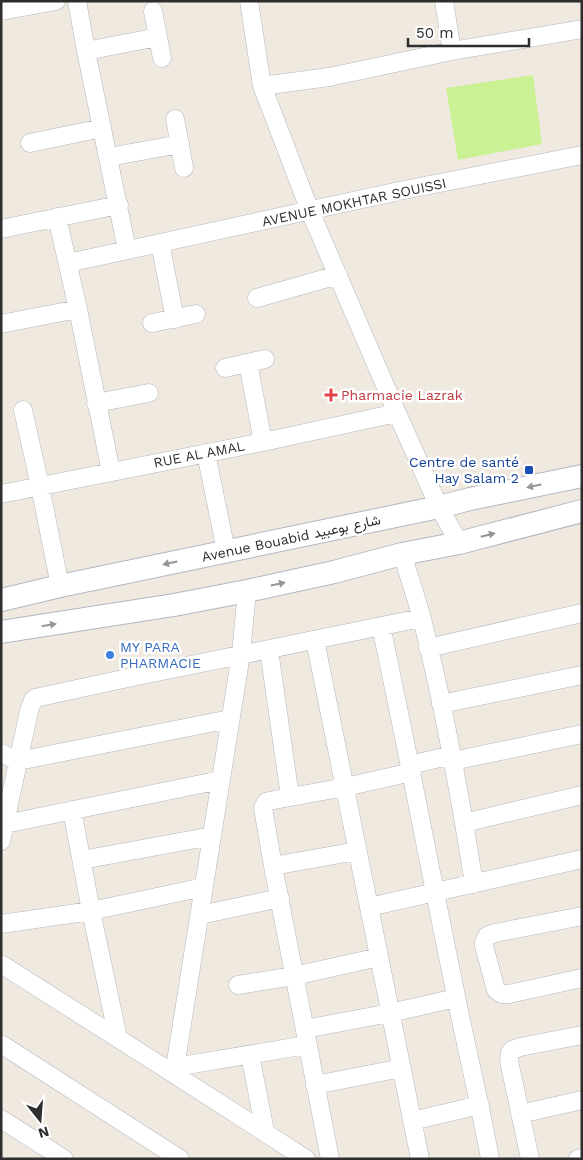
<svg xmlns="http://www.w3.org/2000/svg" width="583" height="1160" font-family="'Work Sans',Vazirmatn,sans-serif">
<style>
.pitch{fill:#cbf195}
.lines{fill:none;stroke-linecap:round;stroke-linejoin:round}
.minor-casing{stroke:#b4b6c2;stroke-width:19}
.tertiary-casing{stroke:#b4b6c2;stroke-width:24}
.minor{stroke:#fff;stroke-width:18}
.tertiary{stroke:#fff;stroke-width:22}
.oneway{fill:#969696}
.health-dot{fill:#e0444e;stroke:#fff;stroke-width:2}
.transit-dot{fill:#1a4fb4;stroke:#fff;stroke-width:2}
.shop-dot{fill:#3f7fe0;stroke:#fff;stroke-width:2}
.labels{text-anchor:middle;stroke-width:5;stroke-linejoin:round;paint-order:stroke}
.street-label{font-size:14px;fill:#2e2e2e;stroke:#fff}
.health-label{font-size:14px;fill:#be3a42;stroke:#fff;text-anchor:start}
.transit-label{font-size:14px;fill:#164399;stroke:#fff;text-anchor:end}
.shop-label{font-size:14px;fill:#366cbe;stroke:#fff;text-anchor:start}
</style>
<rect width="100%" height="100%" fill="#f0e9e0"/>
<path class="pitch" d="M 533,75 L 542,144 L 458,160 L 446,88 Z"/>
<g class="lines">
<g class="minor-casing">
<path id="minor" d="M 77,1 L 86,51 L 127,250
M 249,1 L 262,86 L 271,109 L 310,211 L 397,413 L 439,507 L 459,543
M 444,1 L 452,51
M 1,11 L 56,1
M 153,11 L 162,58
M 86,51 L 158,37
M 262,86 L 329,77 L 452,51 L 582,29
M 175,119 L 184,168
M 30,143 L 102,128
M 109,157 L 180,144
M 57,217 L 78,309 L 111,472
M 1,229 L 119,205
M 160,243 L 175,319
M 68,263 L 399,191 L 582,155
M 257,298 L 338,275
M 152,323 L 196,314
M 1,324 L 78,309
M 248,363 L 263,442
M 225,368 L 265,359
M 96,403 L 149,393
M 23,410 L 40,486 L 60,586
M 206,453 L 226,551
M 1,494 L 263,442 L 397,413
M 402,554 C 409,576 416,597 422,619 C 444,706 460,795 474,884
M 381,626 C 407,748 430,870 455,991 C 466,1047 480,1103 490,1159
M 315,640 L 420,1159
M 428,648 L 582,613
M 269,650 L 290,797
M 441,704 L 582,675
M 1,753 L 18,761 L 230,719
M 453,761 L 582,734
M 410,765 L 452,755
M 72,810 L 91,911 L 118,1038
M 464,823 L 582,795
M 5,824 L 221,780
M 1,841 L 29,711 L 33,700 L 35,698 L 123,679 L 421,618
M 82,860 L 212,836
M 273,866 L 357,851
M 369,907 L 582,859
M 200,915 L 280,898
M 582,916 L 495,933 L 487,936 L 484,942 L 484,946 L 496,990 L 502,994 L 509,994 L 582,978
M 1,924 L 91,911 L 204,887
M 1,964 L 174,1074 L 306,1159
M 238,985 L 294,976 L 379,957
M 305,1029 L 390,1013 L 456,998
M 1,1044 L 180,1159
M 250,1055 L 265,1131
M 175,1067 L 307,1045
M 174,1074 L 241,654 L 247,591
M 315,1085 L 402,1068
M 520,1114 L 582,1100
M 1,1119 L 64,1159
M 412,1121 L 480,1105
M 330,1159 L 273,866 L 263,808 L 266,802 L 269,801 L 345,787 L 412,772
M 530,1159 L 509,1061 L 510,1053 L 512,1050 L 520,1047 L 582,1035
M 578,1159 L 582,1158"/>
</g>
<g class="tertiary-casing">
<path id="tertiary" d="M 1,600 L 60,586 L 439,507 L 470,499 L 582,476
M 1,632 L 174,605 L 247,591 L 334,572 L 402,554 L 459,543 L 582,511"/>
</g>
<use href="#minor" class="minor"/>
<use href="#tertiary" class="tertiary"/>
</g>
<defs><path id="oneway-solid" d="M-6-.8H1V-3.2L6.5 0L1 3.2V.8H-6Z" transform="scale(1.25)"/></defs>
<g class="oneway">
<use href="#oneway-solid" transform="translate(534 486) rotate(168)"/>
<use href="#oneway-solid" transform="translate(488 535) rotate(-14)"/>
<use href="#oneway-solid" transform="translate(170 563) rotate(168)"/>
<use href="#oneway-solid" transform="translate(278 584) rotate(-12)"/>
<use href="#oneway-solid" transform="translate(49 625) rotate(-9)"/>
</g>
<path class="health-dot" d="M328.5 387.5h5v5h5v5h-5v5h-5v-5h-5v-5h5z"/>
<rect class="transit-dot" x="524" y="465" width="10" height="10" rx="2.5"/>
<circle class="shop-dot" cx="110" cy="655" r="5"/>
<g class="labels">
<g class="street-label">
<text transform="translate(354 202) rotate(-12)" y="5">AVENUE MOKHTAR SOUISSI</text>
<text transform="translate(199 454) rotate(-11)" y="5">RUE AL AMAL</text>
<text transform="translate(291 538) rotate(-12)" y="5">Avenue Bouabid شارع بوعبيد</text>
</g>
<g class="health-label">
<text x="341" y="400">Pharmacie Lazrak</text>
</g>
<g class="transit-label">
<text x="519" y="467">Centre de santé<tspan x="519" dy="16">Hay Salam 2</tspan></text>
</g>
<g class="shop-label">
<text x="120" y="652">MY PARA<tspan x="120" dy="16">PHARMACIE</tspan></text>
</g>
</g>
<rect width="583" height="1160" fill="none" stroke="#2e2e2e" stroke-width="5"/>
<g transform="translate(40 1120) rotate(163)" stroke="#ffffff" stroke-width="4" paint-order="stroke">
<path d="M0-4L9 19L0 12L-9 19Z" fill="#2e2e2e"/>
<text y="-8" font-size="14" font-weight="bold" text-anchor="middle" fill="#2e2e2e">N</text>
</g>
<path d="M408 38v8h121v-8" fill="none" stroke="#2e2e2e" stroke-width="2.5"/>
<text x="416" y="38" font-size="15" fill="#2e2e2e" stroke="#ffffff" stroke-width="4" paint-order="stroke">50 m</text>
</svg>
